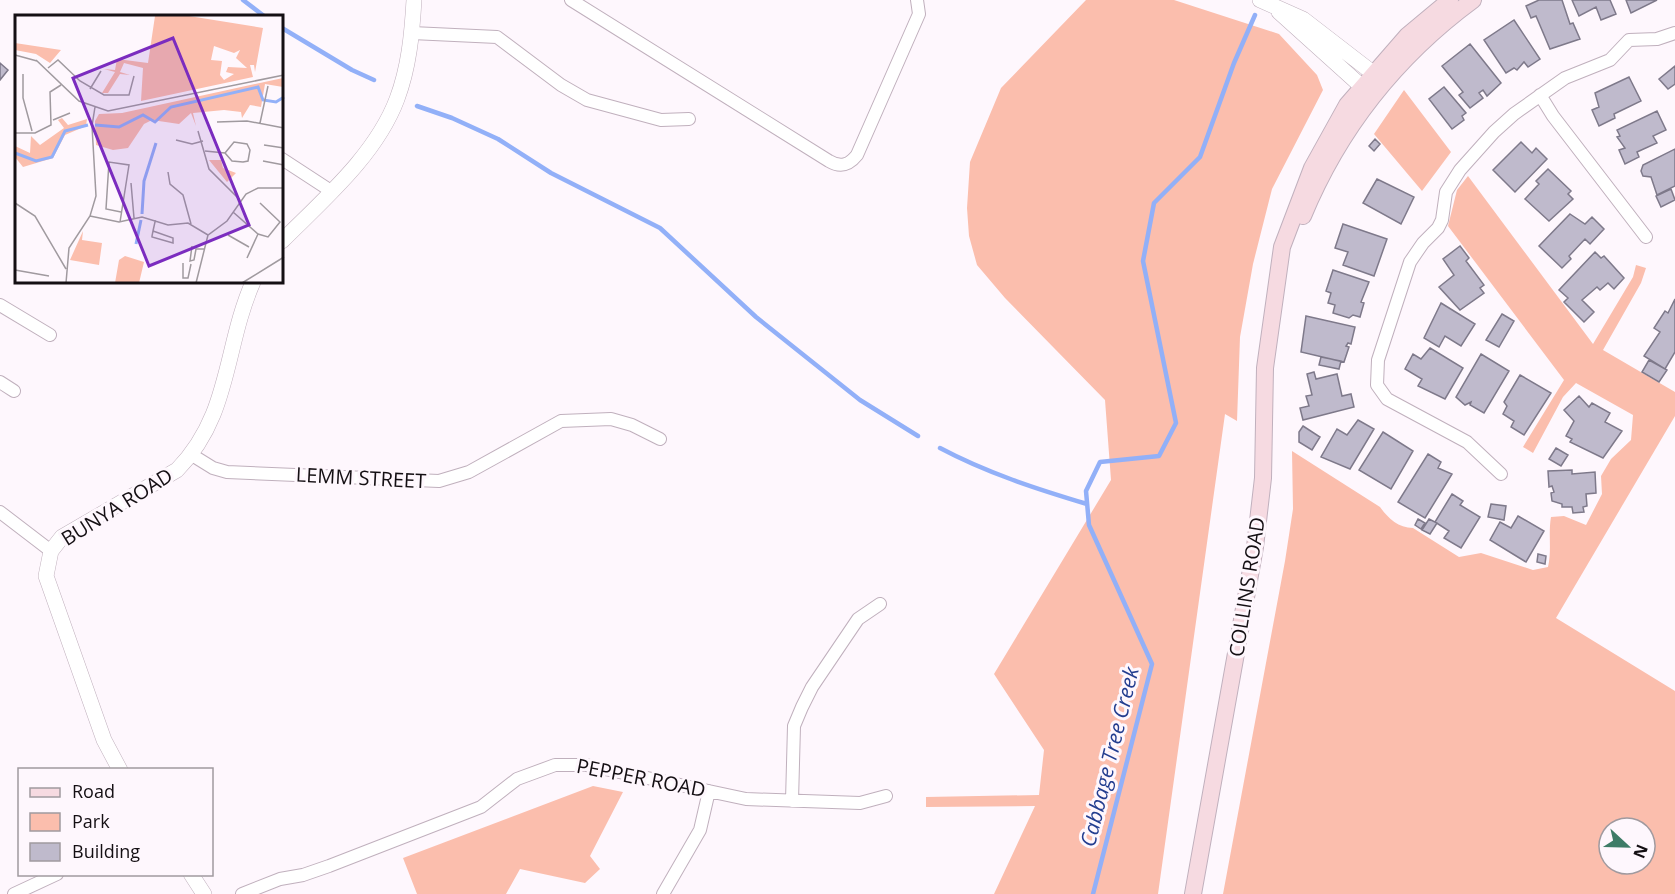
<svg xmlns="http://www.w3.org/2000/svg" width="1675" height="894" font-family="'Open Sans',sans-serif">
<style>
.green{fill:#fbbead;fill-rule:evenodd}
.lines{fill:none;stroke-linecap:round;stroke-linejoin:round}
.stream{stroke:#92b0f8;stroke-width:4.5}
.building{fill:#bfbacc;stroke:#7e798a;stroke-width:1.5}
.minor-casing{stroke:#c0b0bd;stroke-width:14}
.tertiary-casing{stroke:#c0b0bd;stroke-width:16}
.secondary-casing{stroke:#c0b0bd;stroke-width:18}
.minor{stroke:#fff;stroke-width:12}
.tertiary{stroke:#fff;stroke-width:15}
.secondary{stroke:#f6dae1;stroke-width:16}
.labels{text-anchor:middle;stroke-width:6;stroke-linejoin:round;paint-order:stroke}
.street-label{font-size:20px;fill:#140f13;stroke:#fef7fd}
.water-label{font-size:21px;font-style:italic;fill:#233d8f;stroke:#fef7fd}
.inset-river{fill:none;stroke:#92b0f8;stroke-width:3}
.inset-road{fill:none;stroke:#a09a9f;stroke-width:1.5}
.view{fill:#7b2cbf;fill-opacity:0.15;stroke:#7b2cbf;stroke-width:3}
.inset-edge{fill:none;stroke:#140f13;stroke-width:3}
</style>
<rect width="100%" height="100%" fill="#fef7fd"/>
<path class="green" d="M 1086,0 L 1174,0 L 1279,34 L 1317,75 L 1323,90 L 1272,189 L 1253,264 L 1240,337 L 1237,421 L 1225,414 L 1158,894 L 994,894 L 1035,806 L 926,807 L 926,797 L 1039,795 L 1044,750 L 994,674 L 1111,480 L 1105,400 L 1005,298 L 977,265 L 969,236 L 967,208 L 970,162 L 1001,88 Z
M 1404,90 L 1451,152 L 1422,191 L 1374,134 Z
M 1468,176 L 1593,344 L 1633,277 L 1636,265 L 1646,268 L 1641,283 L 1603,350 L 1675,392 L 1675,416 L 1556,618 L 1675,691 L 1675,894 L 1223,894 L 1285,561 L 1293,509 L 1292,451 L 1380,507 C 1388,518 1398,528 1413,528 L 1459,557 L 1481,553 L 1533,570 L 1548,567 C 1552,550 1548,534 1551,517 L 1564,516 L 1586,525 L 1602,494 L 1601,476 L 1611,459 L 1631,440 L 1633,415 L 1576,383 L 1563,397 L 1533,453 L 1523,447 L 1564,380 L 1448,226 L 1457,190 ZM 1609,828 L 1645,828 L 1645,864 L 1609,864 Z
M 593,786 L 623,792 L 590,856 L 600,869 L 585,883 L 520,869 L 506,894 L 417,894 L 403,858 Z"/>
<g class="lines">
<path class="stream" d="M 243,0 L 264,16
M 282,28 L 352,70 L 374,80
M 417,106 L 452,118 L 498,139 L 551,173 L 660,228 L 756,317 L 860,400 L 918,436
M 940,448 C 987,473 1037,489 1087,504
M 1093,894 L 1152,664 L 1089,525 L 1086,491 L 1100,462 L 1159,456 L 1176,423 L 1143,261 L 1154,203 L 1200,157 L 1234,63 L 1255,15"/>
</g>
<path class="building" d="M 1539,0 L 1562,0 L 1570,24 L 1573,23 L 1580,39 L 1550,49 L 1536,16 L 1531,18 L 1526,6 Z
M 1572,0 L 1610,0 L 1616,14 L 1601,20 L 1596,7 L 1579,16 Z
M 1626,0 L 1657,0 L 1631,13 Z
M 1514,20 L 1540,59 L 1528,67 L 1524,62 L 1517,70 L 1514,68 L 1506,73 L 1484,40 Z
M 1470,44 L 1501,83 L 1487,96 L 1483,90 L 1479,93 L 1483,98 L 1470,108 L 1459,95 L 1463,92 L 1442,66 Z
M 0,63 L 8,70 L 0,80 Z
M 1675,66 L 1675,84 L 1668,89 L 1659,79 Z
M 1629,77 L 1641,101 L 1614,114 L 1615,118 L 1599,126 L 1592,110 L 1599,107 L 1595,93 Z
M 1444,87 L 1466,113 L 1462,116 L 1464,120 L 1452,129 L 1429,99 Z
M 1657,111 L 1666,130 L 1653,136 L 1657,143 L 1637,152 L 1639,157 L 1625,164 L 1619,150 L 1625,148 L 1617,137 L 1620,136 L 1617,130 Z
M 1375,139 L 1380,144 L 1374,151 L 1369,146 Z
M 1521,142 L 1532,153 L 1536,148 L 1547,159 L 1515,192 L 1493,170 Z
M 1675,149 L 1675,186 L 1657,195 L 1651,177 L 1643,176 L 1641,171 L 1643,165 Z
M 1548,169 L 1571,191 L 1568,194 L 1573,199 L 1549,221 L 1525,199 L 1539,184 L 1536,181 Z
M 1377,179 L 1414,197 L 1401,224 L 1363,203 Z
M 1671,189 L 1675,200 L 1661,207 L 1656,196 Z
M 1570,214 L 1585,224 L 1592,217 L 1604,229 L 1590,244 L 1585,239 L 1569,256 L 1571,259 L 1562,268 L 1539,246 Z
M 1343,224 L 1387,239 L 1374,276 L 1343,265 L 1348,252 L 1335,248 Z
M 1460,246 L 1469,258 L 1466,261 L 1484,285 L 1480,288 L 1484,293 L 1460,310 L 1439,287 L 1454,275 L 1443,259 Z
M 1595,252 L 1601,258 L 1604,256 L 1624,278 L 1614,289 L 1608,283 L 1600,290 L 1597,287 L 1582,300 L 1594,312 L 1584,322 L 1564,302 L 1568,298 L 1559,290 Z
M 1333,270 L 1369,282 L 1361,302 L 1364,303 L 1360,317 L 1353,315 L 1349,318 L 1333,313 L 1335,305 L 1328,303 L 1331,293 L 1326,291 Z
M 1675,299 L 1675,352 L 1665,369 L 1644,356 L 1660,332 L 1654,328 L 1665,311 L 1668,313 Z
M 1441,303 L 1475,324 L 1461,346 L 1445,336 L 1439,347 L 1424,338 Z
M 1502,314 L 1514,321 L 1499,347 L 1486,340 Z
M 1306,316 L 1355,327 L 1351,344 L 1348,343 L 1346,346 L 1349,347 L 1344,362 L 1301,352 Z
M 1430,348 L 1463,368 L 1445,399 L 1418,386 L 1422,379 L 1405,369 L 1413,354 L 1421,359 Z
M 1481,354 L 1509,371 L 1484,413 L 1470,405 L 1471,402 L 1465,405 L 1456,397 Z
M 1321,357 L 1341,361 L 1339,369 L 1319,365 Z
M 1649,360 L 1667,370 L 1659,382 L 1642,372 Z
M 1314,372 L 1316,379 L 1337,374 L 1342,396 L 1351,394 L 1354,407 L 1303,420 L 1300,408 L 1309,406 L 1306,396 L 1312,395 L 1307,374 Z
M 1520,375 L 1551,393 L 1524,435 L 1511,427 L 1514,421 L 1503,414 L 1507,406 L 1504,402 Z
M 1579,396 L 1589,407 L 1592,403 L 1610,413 L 1605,422 L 1622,431 L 1603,458 L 1570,442 L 1572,439 L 1566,436 L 1574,421 L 1564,410 Z
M 1358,420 L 1374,429 L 1350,469 L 1321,457 L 1337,429 L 1347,435 Z
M 1303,426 L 1320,437 L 1312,450 L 1299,442 L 1299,432 Z
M 1383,432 L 1413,451 L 1391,489 L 1359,470 Z
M 1556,448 L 1568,455 L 1561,466 L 1549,459 Z
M 1428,454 L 1441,462 L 1438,468 L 1452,474 L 1425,518 L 1398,502 Z
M 1572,470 L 1572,474 L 1595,472 L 1596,493 L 1586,494 L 1587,506 L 1583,507 L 1584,512 L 1573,513 L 1572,507 L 1562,507 L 1562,504 L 1552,501 L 1551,493 L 1554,492 L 1552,486 L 1549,487 L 1548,471 Z
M 1452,494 L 1463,501 L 1460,505 L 1480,517 L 1461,548 L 1444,538 L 1449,531 L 1435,522 Z
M 1491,504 L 1506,506 L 1504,520 L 1488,517 Z
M 1518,516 L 1544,531 L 1526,562 L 1490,540 L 1500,522 L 1511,528 Z
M 1418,519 L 1425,523 L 1421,529 L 1415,525 Z
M 1429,519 L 1437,523 L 1430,534 L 1422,530 Z
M 1538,554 L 1546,556 L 1545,564 L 1537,562 Z"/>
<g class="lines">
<g class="minor-casing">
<path id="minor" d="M 571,0 L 829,161 C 841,168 849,165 857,155 L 919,14 L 917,0
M 412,33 L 497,37 L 561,85 L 587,100 L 661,120 L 689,119
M 1540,95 L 1553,116 L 1646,237
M 282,159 L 331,191
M 0,305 L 50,335
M 0,382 L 14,391
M 192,455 L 213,468 L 227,472 L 439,481 L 469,472 L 561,421 L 611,419 L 632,425 L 660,439
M 1501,474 L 1467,442 L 1387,399 L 1377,385 L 1378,360 L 1410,262 L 1423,243 L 1438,228 L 1442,220 L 1446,192 L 1460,170 L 1494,132 L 1514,114 L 1565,78 L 1610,60 L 1629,40 L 1657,39 L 1675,33
M 0,512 L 51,551
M 792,801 L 794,726 L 802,707 L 812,687 L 858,619 L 880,604
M 14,894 L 57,874
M 242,894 L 280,879 L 303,875 L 329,866 L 481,807 L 517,779 L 555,765 L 586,765 L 746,799 L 860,803 L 886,796
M 663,894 L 700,830 L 709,791"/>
</g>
<g class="tertiary-casing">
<path id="tertiary" d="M 1260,0 L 1303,19 L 1382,80
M 1279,12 L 1370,94
M 282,241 C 323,200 376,155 397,99 C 409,67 412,34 414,0
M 120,770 L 104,740 L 46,576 L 51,551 L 62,537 L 177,470 C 231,415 224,348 253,282
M 191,874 L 204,894"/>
</g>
<g class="secondary-casing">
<path id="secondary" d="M 1303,216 C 1339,129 1397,56 1473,0
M 1193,894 L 1255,547 L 1263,478 L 1265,368 L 1282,247 L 1312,168 L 1347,105 L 1407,36 L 1450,0"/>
</g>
<use href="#minor" class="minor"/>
<use href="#tertiary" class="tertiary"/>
<use href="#secondary" class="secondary"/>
</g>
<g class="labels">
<g class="street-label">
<text transform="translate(361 478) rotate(3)" y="7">LEMM STREET</text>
<text transform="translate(117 507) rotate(-32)" y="7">BUNYA ROAD</text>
<text transform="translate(1247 587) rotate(-81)" y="7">COLLINS ROAD</text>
<text transform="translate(641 778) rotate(11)" y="7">PEPPER ROAD</text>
</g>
<g class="water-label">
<text transform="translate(1110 757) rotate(-76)" y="7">Cabbage Tree Creek</text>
</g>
</g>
<g transform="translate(15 15)">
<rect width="268" height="268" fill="#fef7fd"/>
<path d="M 140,1 L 174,1 L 248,13 L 240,57 L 239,50 L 235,50 L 238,62 L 126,86 L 128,53 L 109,48 L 105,57 L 115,60 L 105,59 L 93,78 L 87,78 L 100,57 L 89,54 L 100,55 L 102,44 L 133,48 ZM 199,31 L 219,38 L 225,35 L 221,43 L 232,53 L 213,52 L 211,57 L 219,59 L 209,65 L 205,60 L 207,46 L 196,45 ZM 0,28 L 46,35 L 35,48 L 21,39 L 0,35 ZM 268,63 L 268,72 L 250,69 L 246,92 L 235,90 L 227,103 L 226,97 L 209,95 L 178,98 L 181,111 L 176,98 L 164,109 L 137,105 L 129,109 L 113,133 L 98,135 L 81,130 L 80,106 L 84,99 L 107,98 ZM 47,103 L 53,110 L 72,104 L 71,111 L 50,120 L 38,143 L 8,152 L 0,142 L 0,131 L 15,138 L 16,121 L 25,130 L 49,113 L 43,105 ZM 194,145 L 206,145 L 208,153 L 221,158 L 212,167 ZM 68,216 L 67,225 L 87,228 L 84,250 L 55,245 ZM 110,241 L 129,247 L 124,268 L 100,268 L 104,245 Z" fill="#fbbead" fill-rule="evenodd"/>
<path class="inset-river" d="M 80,110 L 104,112 L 128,100 L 140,107 L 156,92 L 243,72 L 248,85 L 261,87 L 269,82M 0,138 L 21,146 L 37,142 L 50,116 L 73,110M 127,199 L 129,166 L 141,128M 121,229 L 126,205"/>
<path class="inset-road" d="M 0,40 L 22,46M 21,45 L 64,86 L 93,96 L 269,60M 33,53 L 43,45 L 65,66 L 89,80 L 114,80 L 119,61M 8,59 L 8,83 L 17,116M 75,74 L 86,56M 38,105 L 55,98M 202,107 L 232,106 L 269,113M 245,108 L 253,71M 183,116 L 194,154 L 225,185M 0,118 L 20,118 L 36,110 L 35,77 L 46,70M 161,125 L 177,129 L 188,126M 249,130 L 269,133M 190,136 L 210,138 L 217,146 L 228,147 L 233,146 L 235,135 L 232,129 L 219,127 L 210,138M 248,146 L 269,150M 153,157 L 155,169 L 168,180 L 176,209M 116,168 L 119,203M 0,188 L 20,201 L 51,254M 218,197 L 243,219 L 253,222 L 265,207 L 245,188M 75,201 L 104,207 L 127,202 L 153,210 L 173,208 L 193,220 L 212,206 L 231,179 L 243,173 L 269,173M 105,207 L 114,150 L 94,147 L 91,194 L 106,197M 138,216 L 158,223 L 158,228 L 137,222 L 137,221 L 138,216 L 140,207 L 140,205M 213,220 L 234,232M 177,231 L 175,246 L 179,245 L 181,234 L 189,234M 232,243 L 243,219M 168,248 L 168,263 L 173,263 L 176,249M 0,255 L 34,261M 51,268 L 54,233 L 75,201 L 81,181 L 77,111 L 80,92M 181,268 L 193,220M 227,268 L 269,242"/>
<path class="view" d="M 158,23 L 234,210 L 134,251 L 58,63 Z"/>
<rect width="268" height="268" class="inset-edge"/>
</g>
<rect x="18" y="768" width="195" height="108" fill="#fef7fd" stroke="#a09a9f" stroke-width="1.5"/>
<rect x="30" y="788" width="30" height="9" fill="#f6dae1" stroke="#a09a9f" stroke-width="1.5"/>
<text x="72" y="798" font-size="18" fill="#140f13">Road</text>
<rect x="30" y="813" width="30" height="18" fill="#fbbead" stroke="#a09a9f" stroke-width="1.5"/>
<text x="72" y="828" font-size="18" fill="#140f13">Park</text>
<rect x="30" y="843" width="30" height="18" fill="#bfbacc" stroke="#a09a9f" stroke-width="1.5"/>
<text x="72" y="858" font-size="18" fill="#140f13">Building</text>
<g transform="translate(1627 846) rotate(112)"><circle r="28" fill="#fef7fd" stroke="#a09a9f" stroke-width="1.5"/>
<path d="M0-4.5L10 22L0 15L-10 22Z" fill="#3e7c67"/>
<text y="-9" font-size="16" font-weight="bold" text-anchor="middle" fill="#140f13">N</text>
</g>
</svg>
